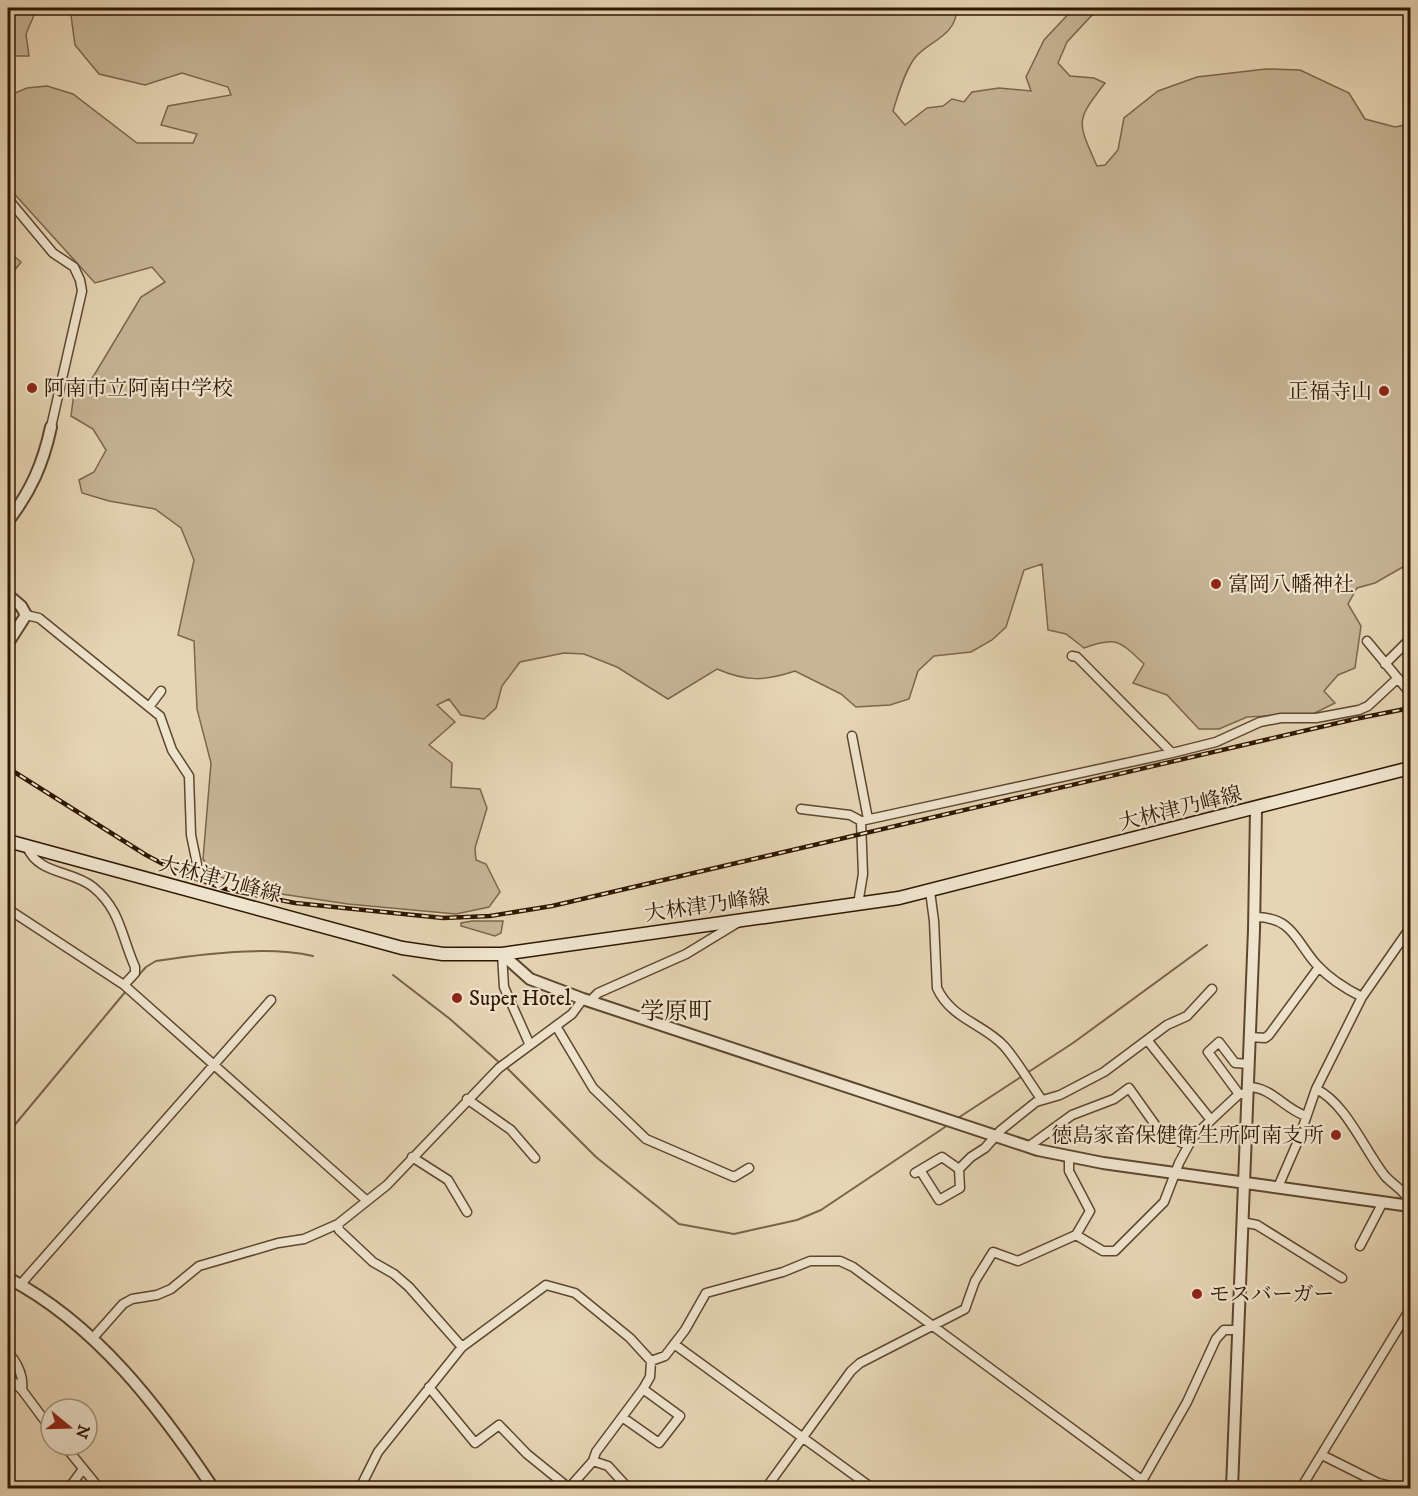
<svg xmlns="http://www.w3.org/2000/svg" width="1418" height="1496" font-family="'IM FELL DW Pica','Noto Serif JP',serif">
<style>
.green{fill:#c7b596;stroke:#7b664c;stroke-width:1.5}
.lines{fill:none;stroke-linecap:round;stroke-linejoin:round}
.stream{stroke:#786248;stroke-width:2}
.minor-casing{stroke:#5d462e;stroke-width:11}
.tertiary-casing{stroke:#5d462e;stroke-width:14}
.secondary-casing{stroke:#2f1702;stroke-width:15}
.minor{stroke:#efe4ce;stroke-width:8}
.tertiary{stroke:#efe4ce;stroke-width:10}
.secondary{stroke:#efe4ce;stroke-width:12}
.rail-casing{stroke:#2f1702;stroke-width:4.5}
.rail{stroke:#efe4ce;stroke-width:2;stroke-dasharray:7;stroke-linecap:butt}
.poi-dot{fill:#8f2418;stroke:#efe4ce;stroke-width:2}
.labels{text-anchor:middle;stroke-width:4.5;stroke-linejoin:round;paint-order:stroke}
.poi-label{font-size:21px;fill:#2f1702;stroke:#efe4ce;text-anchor:start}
.street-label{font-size:21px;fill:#2f1702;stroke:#efe4ce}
.quarter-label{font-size:24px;fill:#2f1702;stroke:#efe4ce}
</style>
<rect width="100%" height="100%" fill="#e6d5b4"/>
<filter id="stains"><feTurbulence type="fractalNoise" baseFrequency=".00333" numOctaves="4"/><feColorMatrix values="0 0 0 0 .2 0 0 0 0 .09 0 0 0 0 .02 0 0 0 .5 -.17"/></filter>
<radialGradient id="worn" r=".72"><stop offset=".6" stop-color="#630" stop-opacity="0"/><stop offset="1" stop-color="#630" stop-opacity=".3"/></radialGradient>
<path class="green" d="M 8,8 L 37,8 L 26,34 L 29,56 L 15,56 L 8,42 Z
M 70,8 L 957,8 C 956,38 927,41 914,59 C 904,73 898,95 893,111 L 905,125 L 927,108 L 943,106 L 952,99 L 964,102 L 972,92 L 999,88 L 1031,91 L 1026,77 L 1044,40 L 1074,8 L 1093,14 L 1067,42 L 1058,63 L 1070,76 L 1094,78 L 1105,83 C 1075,122 1077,121 1097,166 L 1105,165 L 1118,150 L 1124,118 L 1158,91 L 1197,77 L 1266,69 L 1300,70 L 1349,93 L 1365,119 L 1395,127 L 1410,124 L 1410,563 L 1375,583 L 1357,588 L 1348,604 L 1361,626 L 1355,668 L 1338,675 L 1324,691 L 1335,703 L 1313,714 L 1247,717 L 1219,729 L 1199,729 L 1167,695 L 1133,683 L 1144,664 C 1120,641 1117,636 1084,648 L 1066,634 L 1048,630 L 1042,564 L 1024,570 L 1006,627 L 992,640 L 971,652 L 934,656 L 918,671 L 909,699 L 890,705 L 856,707 L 841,694 L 795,671 C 765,681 747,682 717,669 L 668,699 L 617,667 L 584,654 L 564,653 L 520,662 L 502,686 L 496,708 L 484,719 L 461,715 L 449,699 L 437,705 L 455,722 L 429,745 L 452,763 L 451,787 L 480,789 L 487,808 L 475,848 L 476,860 L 486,864 L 500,892 L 489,907 L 456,914 L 348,904 L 281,894 L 225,879 L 210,871 L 203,859 L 211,763 L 197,709 L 194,641 L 178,635 L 194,560 L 181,528 L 155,509 L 109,501 L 82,493 L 79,480 L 94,472 L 106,450 L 93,429 L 71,416 L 74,393 L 90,382 L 141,297 L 165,282 L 152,267 L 95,283 L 8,187 L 8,96 L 27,88 L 47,86 L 73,94 L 137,143 L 193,143 L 197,134 L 161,125 L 168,106 L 231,95 L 228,87 L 182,73 L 145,85 L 99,74 L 75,45 Z
M 8,251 L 21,262 L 8,279 Z
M 472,921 L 503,921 L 501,933 L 495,936 L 461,926 L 461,923 Z"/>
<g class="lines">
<path class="stream" d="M 393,975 L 450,1019 L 501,1064
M 129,986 L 146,967 L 156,961 C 200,954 270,946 313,956
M 506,1067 L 596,1157 L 679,1224 L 734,1234 L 797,1220 L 821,1210 L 948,1125
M 958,1118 L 1073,1043 L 1207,945
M 8,1133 L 126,991"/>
<g class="minor-casing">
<path id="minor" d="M 8,199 L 53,253 L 74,267 L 80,280 L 82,291 L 51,427
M 26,615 L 39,618 L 160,716 L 172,750 L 189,776 L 191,835 L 197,864
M 1367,641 L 1410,693
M 1072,656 L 1077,657 L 1172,753
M 1385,664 L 1410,639
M 149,707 L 161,691
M 852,736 L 868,819
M 801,809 L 850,815 L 861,821
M 27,847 C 39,875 72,870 93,887 C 121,910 121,936 135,967 L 135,973 L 124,985
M 930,891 L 934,921 L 937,988 C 951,1019 984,1024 1004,1046 C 1018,1062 1029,1082 1042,1100
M 858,904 L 863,874 L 861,821 L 1172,753 L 1216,742 L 1260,722 L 1281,718 L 1316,718 L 1359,710 L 1368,706 L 1398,678
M 8,909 L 124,985 L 366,1200
M 1255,917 C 1293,917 1296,942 1317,965 C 1329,978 1346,989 1362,997
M 502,954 L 504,987 L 529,1043
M 590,1001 L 598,993 L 686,954 L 737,923
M 556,1026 L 593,1088 L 646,1139 L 734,1177 L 749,1168
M 1250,1037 L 1265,1038 L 1269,1035 L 1319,967
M 1148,1041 L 1211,1120
M 1248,1087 C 1272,1087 1284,1109 1306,1116
M 1316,1089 C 1346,1103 1365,1151 1385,1176 C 1393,1185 1407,1192 1410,1203
M 1244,1094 L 1239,1094 L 1208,1052 L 1219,1042 L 1235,1063 L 1249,1064
M 467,1099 L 511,1130 L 535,1158
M 1028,1147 L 1072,1115 L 1114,1099 L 1129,1088 L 1161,1133 L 1187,1145
M 1069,1156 L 1069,1171 L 1090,1211 L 1076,1235
M 412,1157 L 448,1180 L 467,1212
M 920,1170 L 939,1200 L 960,1188 L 959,1169 L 971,1157 L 985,1148 L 1001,1130 L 1036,1102 L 1060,1095 L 1104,1072 L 1167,1025 L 1187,1016 L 1212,989
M 915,1173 L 942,1157 L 959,1169
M 1278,1187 L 1298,1141 L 1316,1089 L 1362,997 L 1410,928
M 1242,1222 L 1257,1225 L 1342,1278
M 338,1224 L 339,1230 L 373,1262 L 394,1274 L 409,1287 L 462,1347
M 1360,1246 L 1383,1202
M 20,1285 L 271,1000
M 8,1289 L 11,1280
M 92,1339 L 123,1304 L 132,1299 L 157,1295 L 171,1289 L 199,1266 L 278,1243 L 304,1239 L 338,1224 L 387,1185 L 499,1068 L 572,1014 L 583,999
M 674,1344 L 872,1488
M 8,1353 C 17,1361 24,1377 22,1390 L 8,1377
M 651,1361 L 665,1356 L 685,1330 L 706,1293 L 783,1272 L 810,1261 L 840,1261 L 853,1267 L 1143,1481
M 22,1390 L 51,1429
M 622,1417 L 659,1443 L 680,1416 L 643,1389
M 64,1445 L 99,1488
M 1322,1455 L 1378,1483 L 1400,1488
M 593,1461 L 608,1466 L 628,1488
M 69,1488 L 83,1469
M 360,1488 L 378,1452 L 462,1347 L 546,1285 L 575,1293 L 630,1338 L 651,1361 L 650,1377 L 643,1389 L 596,1452 L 593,1461 L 569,1488 L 527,1454 L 499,1425 L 475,1443 L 429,1387
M 766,1488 L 851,1371 L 860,1363 L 965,1309 L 975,1281 L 993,1252 L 1018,1261 L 1076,1235 L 1103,1251 L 1115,1251 L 1164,1202 L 1179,1163 L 1193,1137 L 1239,1094
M 1138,1488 L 1187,1402 L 1216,1339 L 1224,1330 L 1238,1330
M 1301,1488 L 1410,1309"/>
</g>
<g class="tertiary-casing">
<path id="tertiary" d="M 8,521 C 31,491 43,464 51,427
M 8,595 L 21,606 L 26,615 L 8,643
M 502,954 L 530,979 L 583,999 L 1038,1150 L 1103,1163 L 1410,1206
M 8,1278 C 96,1324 159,1407 213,1488
M 1232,1488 L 1254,930 L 1256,809"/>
</g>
<g class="secondary-casing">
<path id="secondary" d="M 8,841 L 402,948 L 443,954 L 502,954 L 899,898 L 1410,768"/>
</g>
<use href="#minor" class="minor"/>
<use href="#tertiary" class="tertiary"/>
<use href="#secondary" class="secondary"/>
<g class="rail-casing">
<path id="rail" d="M 8,768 L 146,855 L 180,873 L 226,889 L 295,903 L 443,918 L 490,916 L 552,906 L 1355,719 L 1410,708"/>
</g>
<use href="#rail" class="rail"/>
</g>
<g class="poi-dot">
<circle cx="32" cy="388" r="6"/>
<circle cx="1384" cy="391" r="6"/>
<circle cx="1216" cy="584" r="6"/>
<circle cx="457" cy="998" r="6"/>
<circle cx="1336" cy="1135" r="6"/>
<circle cx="1197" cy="1294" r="6"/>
</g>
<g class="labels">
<g class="poi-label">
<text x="44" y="395">阿南市立阿南中学校</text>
<text x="1372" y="398" text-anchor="end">正福寺山</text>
<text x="1228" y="591">富岡八幡神社</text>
<text x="469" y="1005">Super Hotel</text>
<text x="1324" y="1142" text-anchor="end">徳島家畜保健衛生所阿南支所</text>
<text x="1209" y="1301">モスバーガー</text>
</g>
<g class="street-label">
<text transform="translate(1180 808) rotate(-14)" y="7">大林津乃峰線</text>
<text transform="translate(220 879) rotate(15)" y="7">大林津乃峰線</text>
<text transform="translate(707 905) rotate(-8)" y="7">大林津乃峰線</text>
</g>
<g class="quarter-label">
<text x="676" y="1019">学原町</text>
</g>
</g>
<rect width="1418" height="1496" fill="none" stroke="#e6d5b4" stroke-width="30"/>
<rect x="9" y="9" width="1400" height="1478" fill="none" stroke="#2f1702" stroke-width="3"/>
<rect x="15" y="15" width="1388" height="1466" fill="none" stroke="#2f1702" stroke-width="1.5"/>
<g transform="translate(69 1427) rotate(109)"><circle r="28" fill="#efe4ce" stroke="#a2927c" stroke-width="1.5"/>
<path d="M0-4.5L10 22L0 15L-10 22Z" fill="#8f2418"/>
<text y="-9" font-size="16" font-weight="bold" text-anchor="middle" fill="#2f1702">N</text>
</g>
<rect width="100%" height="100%" filter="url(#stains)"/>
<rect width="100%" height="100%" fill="url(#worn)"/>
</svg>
